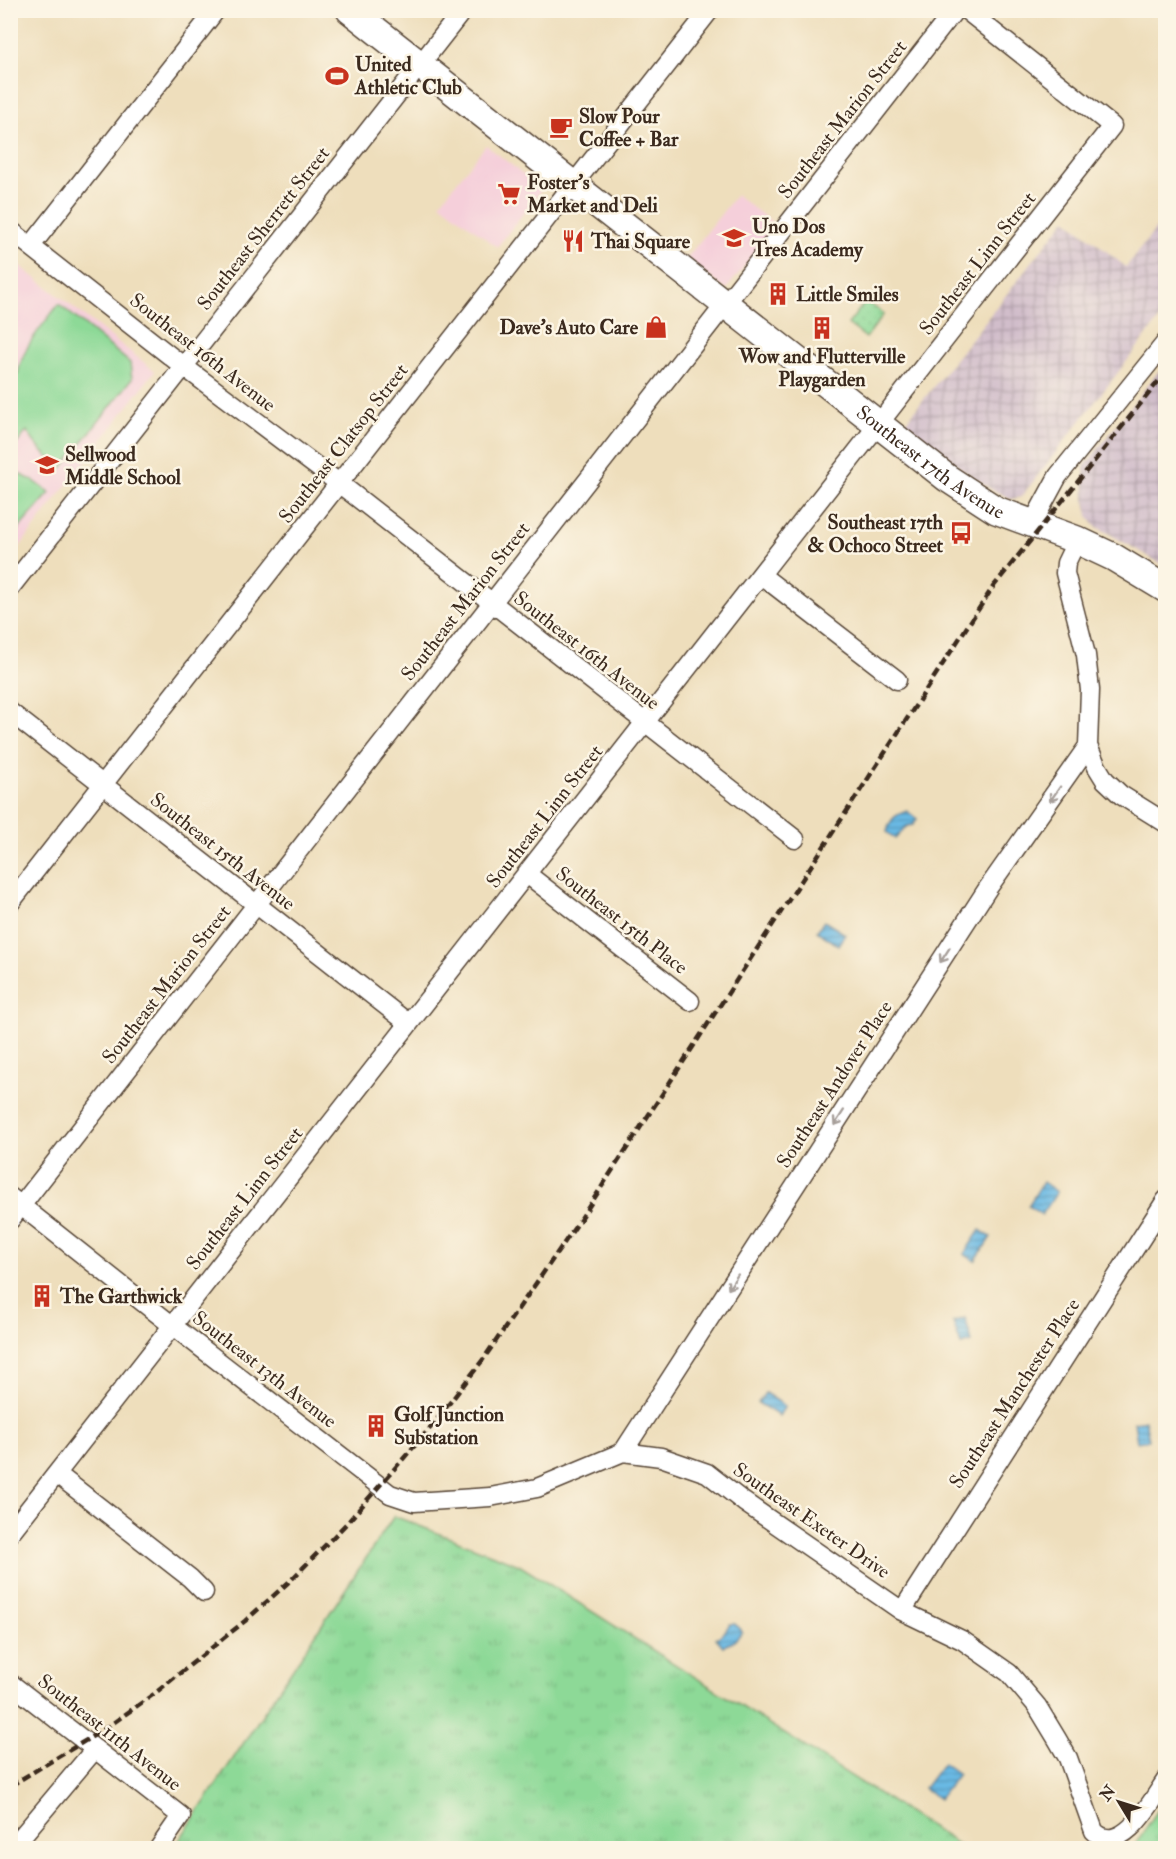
<svg xmlns="http://www.w3.org/2000/svg" width="1176" height="1859" font-family="'IM FELL Double Pica',serif">
<style>
.built{fill:#f5cfda}
.industrial{fill:url(#industrial-grid)}
.grass{fill:url(#grass-tufts);stroke:#64825a;stroke-width:1.5}
.park{fill:url(#park-dots);stroke:#64825a;stroke-width:1.5}
.pitch{fill:#8dd997;stroke:#64825a;stroke-width:1.5}
.water{fill:url(#water-rules);stroke:#527281;stroke-width:1.5}
.lines{fill:none;stroke-linecap:round;stroke-linejoin:round}
.street-casing{stroke:#564536;stroke-width:21}
.secondary-casing{stroke:#564536;stroke-width:30}
.street{stroke:#fff;stroke-width:18}
.secondary{stroke:#fff;stroke-width:27}
.rail{stroke:#3b2a1e;stroke-width:4.5;stroke-dasharray:9 4.5;stroke-linecap:butt}
.oneway{stroke:#a79f9a}
.labels{text-anchor:middle;stroke-width:5;stroke-linejoin:round;paint-order:stroke}
.poi-label{font-size:20px;font-weight:bold;fill:#3b2a1e;stroke:#fcf5e5;text-anchor:start}
.street-label{font-size:20px;fill:#3b2a1e;stroke:#fcf5e5}
</style>
<defs>
<pattern id="industrial-grid" width="8" height="8" patternUnits="userSpaceOnUse" patternTransform="scale(1.5)"><rect width="8" height="8" fill="#d1bdcb"/><path d="M0 4h8M4 0v8" fill="none" stroke="#ab9aa4"/></pattern>
<pattern id="grass-tufts" width="24" height="20" patternUnits="userSpaceOnUse" patternTransform="scale(1.5)"><rect width="24" height="20" fill="#8dd997"/><path d="M3 7l-1-3M5 7V3M7 7l1-3M15 17l-1-3M17 17v-4M19 17l1-3" fill="none" stroke="#7bba82"/></pattern>
<pattern id="park-dots" width="8" height="8" patternUnits="userSpaceOnUse" patternTransform="scale(1.5)"><rect width="8" height="8" fill="#8dd997"/><path d="M2 2h.1M6 6h.1" fill="none" stroke="#7bba82" stroke-width="1.8" stroke-linecap="round"/></pattern>
<pattern id="water-rules" width="6" height="5" patternUnits="userSpaceOnUse" patternTransform="scale(1.5)"><rect width="6" height="5" fill="#69b9e4"/><path d="M0 2.5h6" fill="none" stroke="#5897b8"/></pattern>
</defs>
<rect width="100%" height="100%" fill="#fcf5e5"/>
<filter id="ink" filterUnits="userSpaceOnUse"><feTurbulence type="fractalNoise" baseFrequency=".0167" numOctaves="2"/><feDisplacementMap in="SourceGraphic" scale="12" xChannelSelector="R" yChannelSelector="G"/><feConvolveMatrix kernelMatrix="1 2 1 2 8 2 1 2 1" color-interpolation-filters="sRGB"/></filter>
<filter id="wash" filterUnits="userSpaceOnUse"><feTurbulence type="fractalNoise" baseFrequency=".008" numOctaves="4" result="noise"/><feDisplacementMap in="SourceGraphic" scale="24" xChannelSelector="R" yChannelSelector="G"/><feGaussianBlur stdDeviation="1.35" result="paint"/><feColorMatrix in="noise" values="0 0 0 0 0 0 0 0 0 0 0 0 0 0 0 0 0 1.4 0 .05"/><feComposite in="paint" operator="in"/></filter>
<g filter="url(#wash)">
<rect width="100%" height="100%" fill="#eedebc"/>
<path class="built" d="M 486,145 L 542,189 L 497,247 L 440,203 Z
M 736,195 L 776,225 L 726,290 L 686,259 Z
M 10,258 L 155,371 L 11,558 L 10,558 Z"/>
<path class="industrial" d="M 1165,217 L 1165,312 L 1021,497 L 1012,499 L 991,489 L 966,472 L 905,423 L 1066,219 L 1126,267 Z
M 1165,363 L 1165,566 L 1094,525 L 1088,515 L 1085,501 L 1084,467 Z"/>
<path class="grass" d="M 394,1516 L 519,1565 L 964,1848 L 174,1848 Z
M 1165,1799 L 1165,1848 L 1133,1848 Z"/>
<path class="park" d="M 866,301 L 884,314 L 866,338 L 848,324 Z"/>
<path class="pitch" d="M 59,304 L 130,363 L 132,379 L 62,468 C 47,457 36,447 27,431 L 10,452 L 11,368 L 18,374 C 22,347 43,325 59,304 Z
M 11,470 L 34,481 L 50,493 L 11,537 Z"/>
<path class="water" d="M 907,811 L 917,819 L 913,825 L 907,826 L 895,839 L 887,832 C 890,819 895,815 907,811 Z
M 824,921 L 845,934 L 838,945 L 817,931 Z
M 1043,1182 L 1057,1192 L 1042,1215 L 1028,1206 Z
M 980,1230 L 991,1237 L 975,1261 L 964,1254 Z
M 965,1318 L 972,1342 L 961,1345 L 953,1322 Z
M 765,1393 L 785,1406 L 779,1416 L 758,1403 Z
M 1145,1420 L 1149,1440 L 1137,1442 L 1134,1422 Z
M 730,1624 L 735,1624 L 742,1632 L 733,1642 L 723,1646 L 716,1638 L 723,1634 Z
M 943,1763 L 958,1774 L 939,1799 L 924,1788 Z"/>
</g>
<g filter="url(#ink)">
<g class="lines">
<g class="street-casing">
<path id="street" d="M 10,230 L 183,366 L 340,484 L 795,839
M 31,246 L 216,10
M 1032,524 L 1058,476 L 1166,342
M 1077,540 L 1066,563 L 1065,573 L 1086,655 L 1090,690 L 1088,746 L 1097,767 L 1105,780 L 1121,795 L 1166,823
M 761,575 L 897,680
M 10,588 L 463,10
M 10,712 L 408,1023
M 527,874 L 690,1001
M 10,903 L 710,10
M 10,1197 L 173,1326 L 390,1494 L 414,1502 L 490,1497 L 537,1488 L 623,1452 L 661,1457 L 707,1473 L 744,1502 L 902,1611 L 962,1640 L 1009,1673 L 1037,1706 L 1057,1739 L 1068,1758 L 1094,1831 C 1121,1859 1153,1799 1166,1780
M 10,1220 L 955,10
M 623,1452 L 988,888 L 1088,746
M 57,1474 L 190,1578 L 204,1592
M 10,1533 L 1112,126 L 966,10
M 902,1611 L 1166,1200
M 10,1683 L 181,1816 L 159,1848
M 12,1848 L 95,1749"/>
</g>
<g class="secondary-casing">
<g id="secondary">
<path id="s1" d="M 350,10 L 947,478 L 996,510 L 1077,540 L 1113,557 L 1166,589"/>
</g>
</g>
<use href="#street" class="street"/>
<use href="#secondary" class="secondary"/>
<path class="rail" d="M 10,1786 L 103,1730 L 154,1694 L 245,1621 L 291,1580 L 347,1523 L 431,1427 L 482,1361 L 580,1220 L 993,587 L 1166,372"/>
</g>
<defs><path id="oneway-shaft" d="M-6 0H5M1.5-3L5.5 0L1.5 3" fill="none" stroke-width="1.6" stroke-linecap="round" stroke-linejoin="round" transform="scale(1.5)"/></defs>
<g class="oneway">
<use href="#oneway-shaft" transform="translate(1055 794) rotate(125)"/>
<use href="#oneway-shaft" transform="translate(945 955) rotate(123)"/>
<use href="#oneway-shaft" transform="translate(839 1118) rotate(123)"/>
<use href="#oneway-shaft" transform="translate(733 1282) rotate(123)"/>
</g>
</g>
<defs>
<g id="stadium-bare" transform="scale(1.8)"><path d="M0-5a6.5 5 0 1 0 0 10a6.5 5 0 1 0 0-10ZM-3.5-1.8h7v3.6h-7Z" fill="#c8321e" stroke="#fcf5e5" stroke-width="2.5" paint-order="stroke"/></g>
<g id="cafe-bare" transform="scale(1.8)"><path d="M-5.5-4.5H6V0H3Q3 3.5 0 3.5H-2.5Q-5.5 3.5-5.5 0ZM3-3.2v2h1.7v-2ZM-6 4.5H4V6H-6Z" fill="#c8321e" stroke="#fcf5e5" stroke-width="2.5" paint-order="stroke"/></g>
<g id="supermarket-bare" transform="scale(1.8)"><path d="M-6-5.5h2.5l.6 2H6L4.5 2H-2.5L-4.4-4H-6ZM-1.5 3.2a1.3 1.3 0 1 0 .1 0ZM3 3.2a1.3 1.3 0 1 0 .1 0Z" fill="#c8321e" stroke="#fcf5e5" stroke-width="2.5" paint-order="stroke"/></g>
<g id="school-bare" transform="scale(1.8)"><path d="M0-5L7-2L0 1L-7-2ZM-4 1L0 2.5L4 1V4Q0 6-4 4Z" fill="#c8321e" stroke="#fcf5e5" stroke-width="2.5" paint-order="stroke"/></g>
<g id="restaurant-bare" transform="scale(1.8)"><path d="M-5-6h1v4h1v-4h1v4h1v-4h1v5L-1.5 .5V6h-2V.5L-5-1ZM5-6V6H3V1.5H1.5Q1.5-4 5-6Z" fill="#c8321e" stroke="#fcf5e5" stroke-width="2.5" paint-order="stroke"/></g>
<g id="building-bare" transform="scale(1.8)"><path d="M-4-6H4V6H1V3H-1V6H-4ZM-2.5-4.3h1.7v1.8h-1.7ZM.8-4.3h1.7v1.8H.8ZM-2.5-1h1.7V.8h-1.7ZM.8-1h1.7V.8H.8Z" fill="#c8321e" stroke="#fcf5e5" stroke-width="2.5" paint-order="stroke"/></g>
<g id="shop-bare" transform="scale(1.8)"><path d="M-5-2.5h2.3a2.7 3.5 0 0 1 5.4 0H5L5.5 6h-11ZM-1.5-2.5h3a1.5 2.3 0 0 0-3 0Z" fill="#c8321e" stroke="#fcf5e5" stroke-width="2.5" paint-order="stroke"/></g>
<g id="bus-bare" transform="scale(1.8)"><path d="M-5-6H5V4H4V6H2V4H-2V6H-4V4H-5ZM-3.5-4V0h7V-4ZM-3.5 1.2v1.5H-2V1.2ZM2 1.2v1.5H3.5V1.2Z" fill="#c8321e" stroke="#fcf5e5" stroke-width="2.5" paint-order="stroke"/></g>
</defs>
<g fill-rule="evenodd">
<use href="#stadium-bare" x="337" y="76"/>
<use href="#cafe-bare" x="561" y="127"/>
<use href="#supermarket-bare" x="509" y="194"/>
<use href="#school-bare" x="734" y="238"/>
<use href="#restaurant-bare" x="573" y="241"/>
<use href="#building-bare" x="778" y="294"/>
<use href="#shop-bare" x="656" y="327"/>
<use href="#building-bare" x="822" y="328"/>
<use href="#school-bare" x="47" y="465"/>
<use href="#bus-bare" x="961" y="533"/>
<use href="#building-bare" x="42" y="1296"/>
<use href="#building-bare" x="376" y="1426"/>
</g>
<g class="labels">
<g class="poi-label">
<text x="355" y="71">United<tspan x="355" dy="23">Athletic Club</tspan></text>
<text x="579" y="123">Slow Pour<tspan x="579" dy="23">Coffee + Bar</tspan></text>
<text x="527" y="189">Foster's<tspan x="527" dy="23">Market and Deli</tspan></text>
<text x="752" y="233">Uno Dos<tspan x="752" dy="23">Tres Academy</tspan></text>
<text x="591" y="248">Thai Square</text>
<text x="796" y="301">Little Smiles</text>
<text x="638" y="334" text-anchor="end">Dave's Auto Care</text>
<text x="822" y="363" text-anchor="middle">Wow and Flutterville<tspan x="822" dy="23">Playgarden</tspan></text>
<text x="65" y="461">Sellwood<tspan x="65" dy="23">Middle School</tspan></text>
<text x="943" y="529" text-anchor="end">Southeast 17th<tspan x="943" dy="23">&amp; Ochoco Street</tspan></text>
<text x="60" y="1303">The Garthwick</text>
<text x="394" y="1421">Golf Junction<tspan x="394" dy="23">Substation</tspan></text>
</g>
<g class="street-label">
<text transform="translate(842 119) rotate(-52)" y="7">Southeast Marion Street</text>
<text transform="translate(263 228) rotate(-52)" y="7">Southeast Sherrett Street</text>
<text transform="translate(977 263) rotate(-52)" y="7">Southeast Linn Street</text>
<text transform="translate(203 352) rotate(38)" y="7">Southeast 16th Avenue</text>
<text transform="translate(343 443) rotate(-52)" y="7">Southeast Clatsop Street</text>
<text dy="7" stroke="none"><textPath href="#s1" startOffset="736">Southeast 17th Avenue</textPath></text>
<text transform="translate(465 601) rotate(-52)" y="7">Southeast Marion Street</text>
<text transform="translate(587 650) rotate(38)" y="7">Southeast 16th Avenue</text>
<text transform="translate(544 816) rotate(-52)" y="7">Southeast Linn Street</text>
<text transform="translate(223 851) rotate(38)" y="7">Southeast 15th Avenue</text>
<text transform="translate(622 920) rotate(38)" y="7">Southeast 15th Place</text>
<text transform="translate(166 984) rotate(-52)" y="7">Southeast Marion Street</text>
<text transform="translate(834 1084) rotate(-57)" y="7">Southeast Andover Place</text>
<text transform="translate(244 1198) rotate(-52)" y="7">Southeast Linn Street</text>
<text transform="translate(265 1369) rotate(38)" y="7">Southeast 13th Avenue</text>
<text transform="translate(1014 1393) rotate(-57)" y="7">Southeast Manchester Place</text>
<text transform="translate(812 1520) rotate(35)" y="7">Southeast Exeter Drive</text>
<text transform="translate(110 1732) rotate(38)" y="7">Southeast 11th Avenue</text>
</g>
</g>
<rect width="1176" height="1859" fill="none" stroke="#fcf5e5" stroke-width="36"/>
<g transform="translate(1119 1802) rotate(308)" stroke="#fcf5e5" stroke-width="4.5" paint-order="stroke">
<path d="M0-4.5L10 22L0 15L-10 22Z" fill="#3b2a1e"/>
<text y="-9" font-size="16" font-weight="bold" text-anchor="middle" fill="#3b2a1e">N</text>
</g>
</svg>
